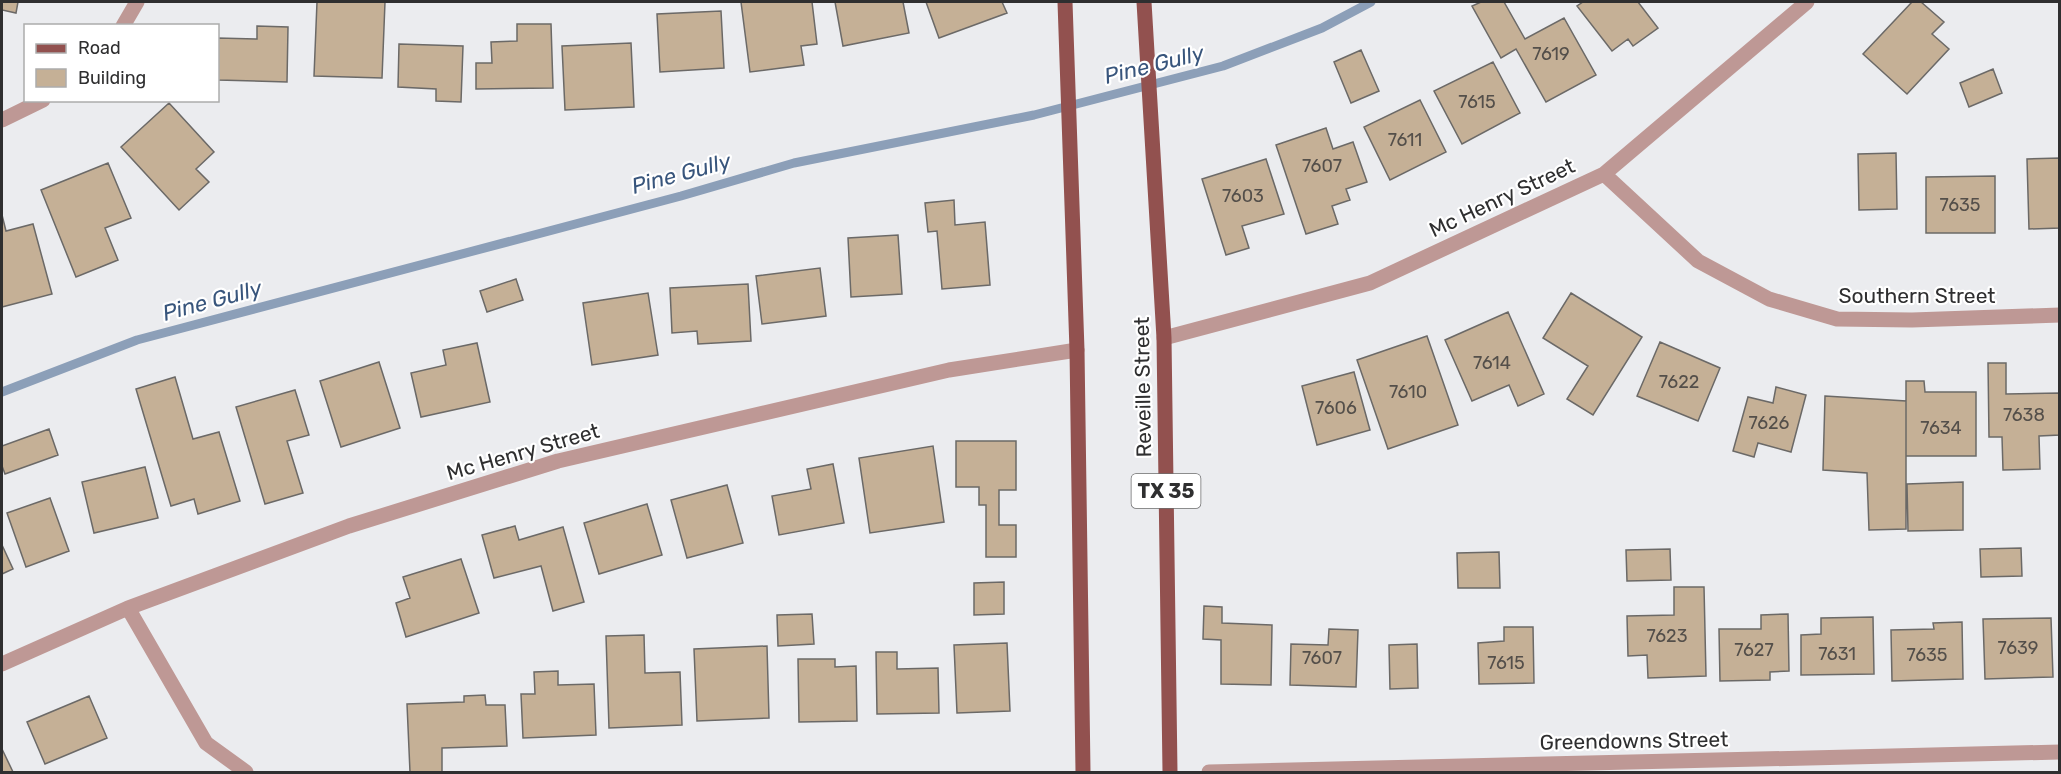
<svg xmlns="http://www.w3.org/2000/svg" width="2061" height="774" font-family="Rubik,sans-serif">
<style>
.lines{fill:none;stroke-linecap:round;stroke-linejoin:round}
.stream{stroke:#8c9fb8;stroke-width:9}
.building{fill:#c5b096;stroke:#6b6967;stroke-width:1.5}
.street{stroke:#be9895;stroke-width:15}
.primary{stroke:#92514f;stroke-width:15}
.labels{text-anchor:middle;stroke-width:4.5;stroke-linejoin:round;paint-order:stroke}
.number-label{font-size:18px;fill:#544f4a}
.shield{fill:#fff;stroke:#6d6d6e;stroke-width:1.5}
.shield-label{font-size:20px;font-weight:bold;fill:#2f2f30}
.street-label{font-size:21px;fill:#2f2f30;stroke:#fff}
.water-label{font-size:22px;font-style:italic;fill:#38557c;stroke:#fff}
</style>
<rect width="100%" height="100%" fill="#ebecef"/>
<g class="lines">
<path class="stream" d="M 2,392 L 137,340 L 681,196 L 794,163 L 1034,115 L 1223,66 L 1322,28 L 1371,2"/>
</g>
<path class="building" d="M 2,2 L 18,2 L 16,13 L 2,10 Z
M 317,2 L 385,2 L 382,78 L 314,76 Z
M 741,2 L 812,2 L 817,44 L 801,46 L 804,65 L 750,72 Z
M 835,2 L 903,2 L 909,33 L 843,46 Z
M 926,2 L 1002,2 L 1007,13 L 939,38 Z
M 1481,2 L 1504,2 L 1525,39 L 1564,18 L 1596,75 L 1546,102 L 1516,49 L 1501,58 L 1472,6 Z
M 1583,2 L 1638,2 L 1658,28 L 1633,46 L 1628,39 L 1612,51 L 1577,6 Z
M 1912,2 L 1921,2 L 1944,22 L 1932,34 L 1949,49 L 1907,94 L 1863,54 Z
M 721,11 L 724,68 L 660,72 L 657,14 Z
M 517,24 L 551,24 L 553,88 L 476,89 L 476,63 L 492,63 L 491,42 L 517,41 Z
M 257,26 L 288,27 L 287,82 L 218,80 L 218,38 L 257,39 Z
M 631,43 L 634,107 L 565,110 L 562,46 Z
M 399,44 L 463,46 L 461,102 L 436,101 L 436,89 L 398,87 Z
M 1361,50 L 1379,91 L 1351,103 L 1334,62 Z
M 1493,62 L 1520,113 L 1462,144 L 1434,91 Z
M 1993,69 L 2002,93 L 1969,107 L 1960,83 Z
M 1420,100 L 1446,152 L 1390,180 L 1364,127 Z
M 169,103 L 214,152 L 196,169 L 209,182 L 179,210 L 121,147 Z
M 1326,128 L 1333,149 L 1353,142 L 1367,182 L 1346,189 L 1350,200 L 1332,206 L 1338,224 L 1306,234 L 1276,145 Z
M 1896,153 L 1897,209 L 1859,210 L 1858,154 Z
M 2060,158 L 2060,228 L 2029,229 L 2027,159 Z
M 1266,159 L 1284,214 L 1242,226 L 1249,248 L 1226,255 L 1202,179 Z
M 108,163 L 131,218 L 105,228 L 118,260 L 76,277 L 41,190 Z
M 1995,176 L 1995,233 L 1926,233 L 1926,177 Z
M 954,200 L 955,225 L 985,222 L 990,285 L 942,289 L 937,231 L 928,232 L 925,203 Z
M 2,215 L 6,231 L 33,224 L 52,294 L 2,307 Z
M 898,235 L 902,294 L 851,297 L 848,238 Z
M 820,268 L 826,316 L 762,324 L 756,276 Z
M 516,279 L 523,300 L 487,312 L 480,291 Z
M 748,284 L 751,341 L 698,344 L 697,331 L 672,333 L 670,288 Z
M 648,293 L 658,355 L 592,365 L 583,303 Z
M 1571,293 L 1642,337 L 1593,415 L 1567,399 L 1588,366 L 1543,338 Z
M 1508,312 L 1544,394 L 1518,406 L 1509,385 L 1472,401 L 1445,340 Z
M 1427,336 L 1458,425 L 1388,449 L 1357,360 Z
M 1660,342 L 1720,368 L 1698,421 L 1637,396 Z
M 477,343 L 490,402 L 421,417 L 411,373 L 446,365 L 443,350 Z
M 379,362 L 400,428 L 341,447 L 320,381 Z
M 1988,363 L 2006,363 L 2006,394 L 2060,393 L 2060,435 L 2039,436 L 2040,469 L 2003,470 L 2002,437 L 1989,437 Z
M 1354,372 L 1370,430 L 1317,445 L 1302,386 Z
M 175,377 L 193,439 L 219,432 L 240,501 L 198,514 L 194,499 L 171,506 L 136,389 Z
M 1906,381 L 1924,381 L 1925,392 L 1976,392 L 1976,456 L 1906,456 Z
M 1776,387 L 1806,395 L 1791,452 L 1758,443 L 1754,457 L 1733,451 L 1748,397 L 1773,403 Z
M 295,390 L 309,435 L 287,441 L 303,493 L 265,504 L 236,407 Z
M 1825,396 L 1906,401 L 1906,529 L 1869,530 L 1867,473 L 1823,470 Z
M 49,429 L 58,455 L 5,474 L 2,466 L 2,446 Z
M 956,441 L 1016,441 L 1016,490 L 999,490 L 999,525 L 1016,525 L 1016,557 L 986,557 L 986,505 L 979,505 L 979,487 L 956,487 Z
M 933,446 L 944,522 L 870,533 L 859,458 Z
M 833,464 L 844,523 L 779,535 L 772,496 L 811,489 L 807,469 Z
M 145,467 L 158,518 L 94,533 L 82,482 Z
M 1963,482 L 1963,530 L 1908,531 L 1907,484 Z
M 727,485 L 743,543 L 687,558 L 671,500 Z
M 50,498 L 69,551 L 26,567 L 7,513 Z
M 647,504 L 662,555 L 599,574 L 584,523 Z
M 515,526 L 519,540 L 563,527 L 584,602 L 553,611 L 541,566 L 494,578 L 482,535 Z
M 2,545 L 13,569 L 2,574 Z
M 2021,548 L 2022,576 L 1981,577 L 1980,549 Z
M 1670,549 L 1671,580 L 1627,581 L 1626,550 Z
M 1499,552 L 1500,588 L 1458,588 L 1457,553 Z
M 461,559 L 479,613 L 406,637 L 396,603 L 410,598 L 403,577 Z
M 1004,582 L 1004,614 L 974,615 L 974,583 Z
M 1674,587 L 1704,587 L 1706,676 L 1648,678 L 1647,655 L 1628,656 L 1627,616 L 1674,615 Z
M 1204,606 L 1222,607 L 1222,623 L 1272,625 L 1271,685 L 1221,684 L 1221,640 L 1203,639 Z
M 812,614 L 814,644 L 778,646 L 777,615 Z
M 1788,614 L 1789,671 L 1770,672 L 1770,680 L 1720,681 L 1719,629 L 1761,629 L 1761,615 Z
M 1873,617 L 1874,674 L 1801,675 L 1801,635 L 1821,634 L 1821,618 Z
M 2051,618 L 2053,677 L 1985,679 L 1983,619 Z
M 1962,622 L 1963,679 L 1892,681 L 1891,630 L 1934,629 L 1933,623 Z
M 1504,627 L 1533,627 L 1534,683 L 1479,684 L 1478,643 L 1504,641 Z
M 1329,629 L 1358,630 L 1356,687 L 1290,685 L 1291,644 L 1328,645 Z
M 644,635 L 645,673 L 680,672 L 682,725 L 609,728 L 606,636 Z
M 1007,643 L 1010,711 L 957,713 L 954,645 Z
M 1417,644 L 1418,688 L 1390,689 L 1389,645 Z
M 767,646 L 769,718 L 697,721 L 694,649 Z
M 876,652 L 897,652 L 897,669 L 938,668 L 939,713 L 877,714 Z
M 798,659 L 835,659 L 835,667 L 856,666 L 857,721 L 799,722 Z
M 558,671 L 558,685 L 594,684 L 596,735 L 523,738 L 521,694 L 535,694 L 534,672 Z
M 485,695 L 486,705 L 505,705 L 507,746 L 442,748 L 442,772 L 410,772 L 407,704 L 464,702 L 464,696 Z
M 89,696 L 107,738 L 45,764 L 27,722 Z
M 2,749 L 13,772 L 2,772 Z"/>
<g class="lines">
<path class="street" d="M 123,26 L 137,2
M 2,120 L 43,100
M 1604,174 L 1698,261 L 1769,299 L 1837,319 L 1912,320 L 2060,315
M 1164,338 L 1370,283 L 1604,174 L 1807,2
M 128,608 L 206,743 L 246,772
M 2,664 L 128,608 L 349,526 L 558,461 L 949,370 L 1077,350
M 1209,772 L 2060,752"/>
<path class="primary" d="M 1065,2 L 1077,350 L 1083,772
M 1144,2 L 1164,338 L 1170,772"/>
</g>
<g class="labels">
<g class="number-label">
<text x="1551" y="60">7619</text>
<text x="1477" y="108">7615</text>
<text x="1405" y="146">7611</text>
<text x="1322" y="172">7607</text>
<text x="1243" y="202">7603</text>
<text x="1960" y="211">7635</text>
<text x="1492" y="369">7614</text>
<text x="1679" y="388">7622</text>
<text x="1408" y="398">7610</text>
<text x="1336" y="414">7606</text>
<text x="2024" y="421">7638</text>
<text x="1769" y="429">7626</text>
<text x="1941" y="434">7634</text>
<text x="1667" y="642">7623</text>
<text x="2018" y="654">7639</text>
<text x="1754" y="656">7627</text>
<text x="1837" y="660">7631</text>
<text x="1927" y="661">7635</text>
<text x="1322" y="664">7607</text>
<text x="1506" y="669">7615</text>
</g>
<rect class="shield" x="1131.5" y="474" width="69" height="34" rx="4.5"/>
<g class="shield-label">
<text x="1166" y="498">TX 35</text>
</g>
<g class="street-label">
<text transform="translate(1502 198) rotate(-25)" y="7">Mc Henry Street</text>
<text x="1917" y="303">Southern Street</text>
<text transform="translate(1143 387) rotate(-91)" y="7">Reveille Street</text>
<text transform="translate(523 452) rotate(-16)" y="7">Mc Henry Street</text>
<text transform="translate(1634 741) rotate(-1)" y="7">Greendowns Street</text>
</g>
<g class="water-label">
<text transform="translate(1154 64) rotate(-14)" y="8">Pine Gully</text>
<text transform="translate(681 173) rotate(-15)" y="8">Pine Gully</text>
<text transform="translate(212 300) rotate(-15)" y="8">Pine Gully</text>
</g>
</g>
<rect width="2061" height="774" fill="none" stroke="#2f2f30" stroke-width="6"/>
<rect x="24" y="24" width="195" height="78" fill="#ffffff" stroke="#acacac" stroke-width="1.5"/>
<rect x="36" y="44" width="30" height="9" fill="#92514f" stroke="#acacac" stroke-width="1.5"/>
<text x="78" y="54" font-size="18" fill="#2f2f30">Road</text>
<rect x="36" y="69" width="30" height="18" fill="#c5b096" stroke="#acacac" stroke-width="1.5"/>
<text x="78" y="84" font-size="18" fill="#2f2f30">Building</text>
</svg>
